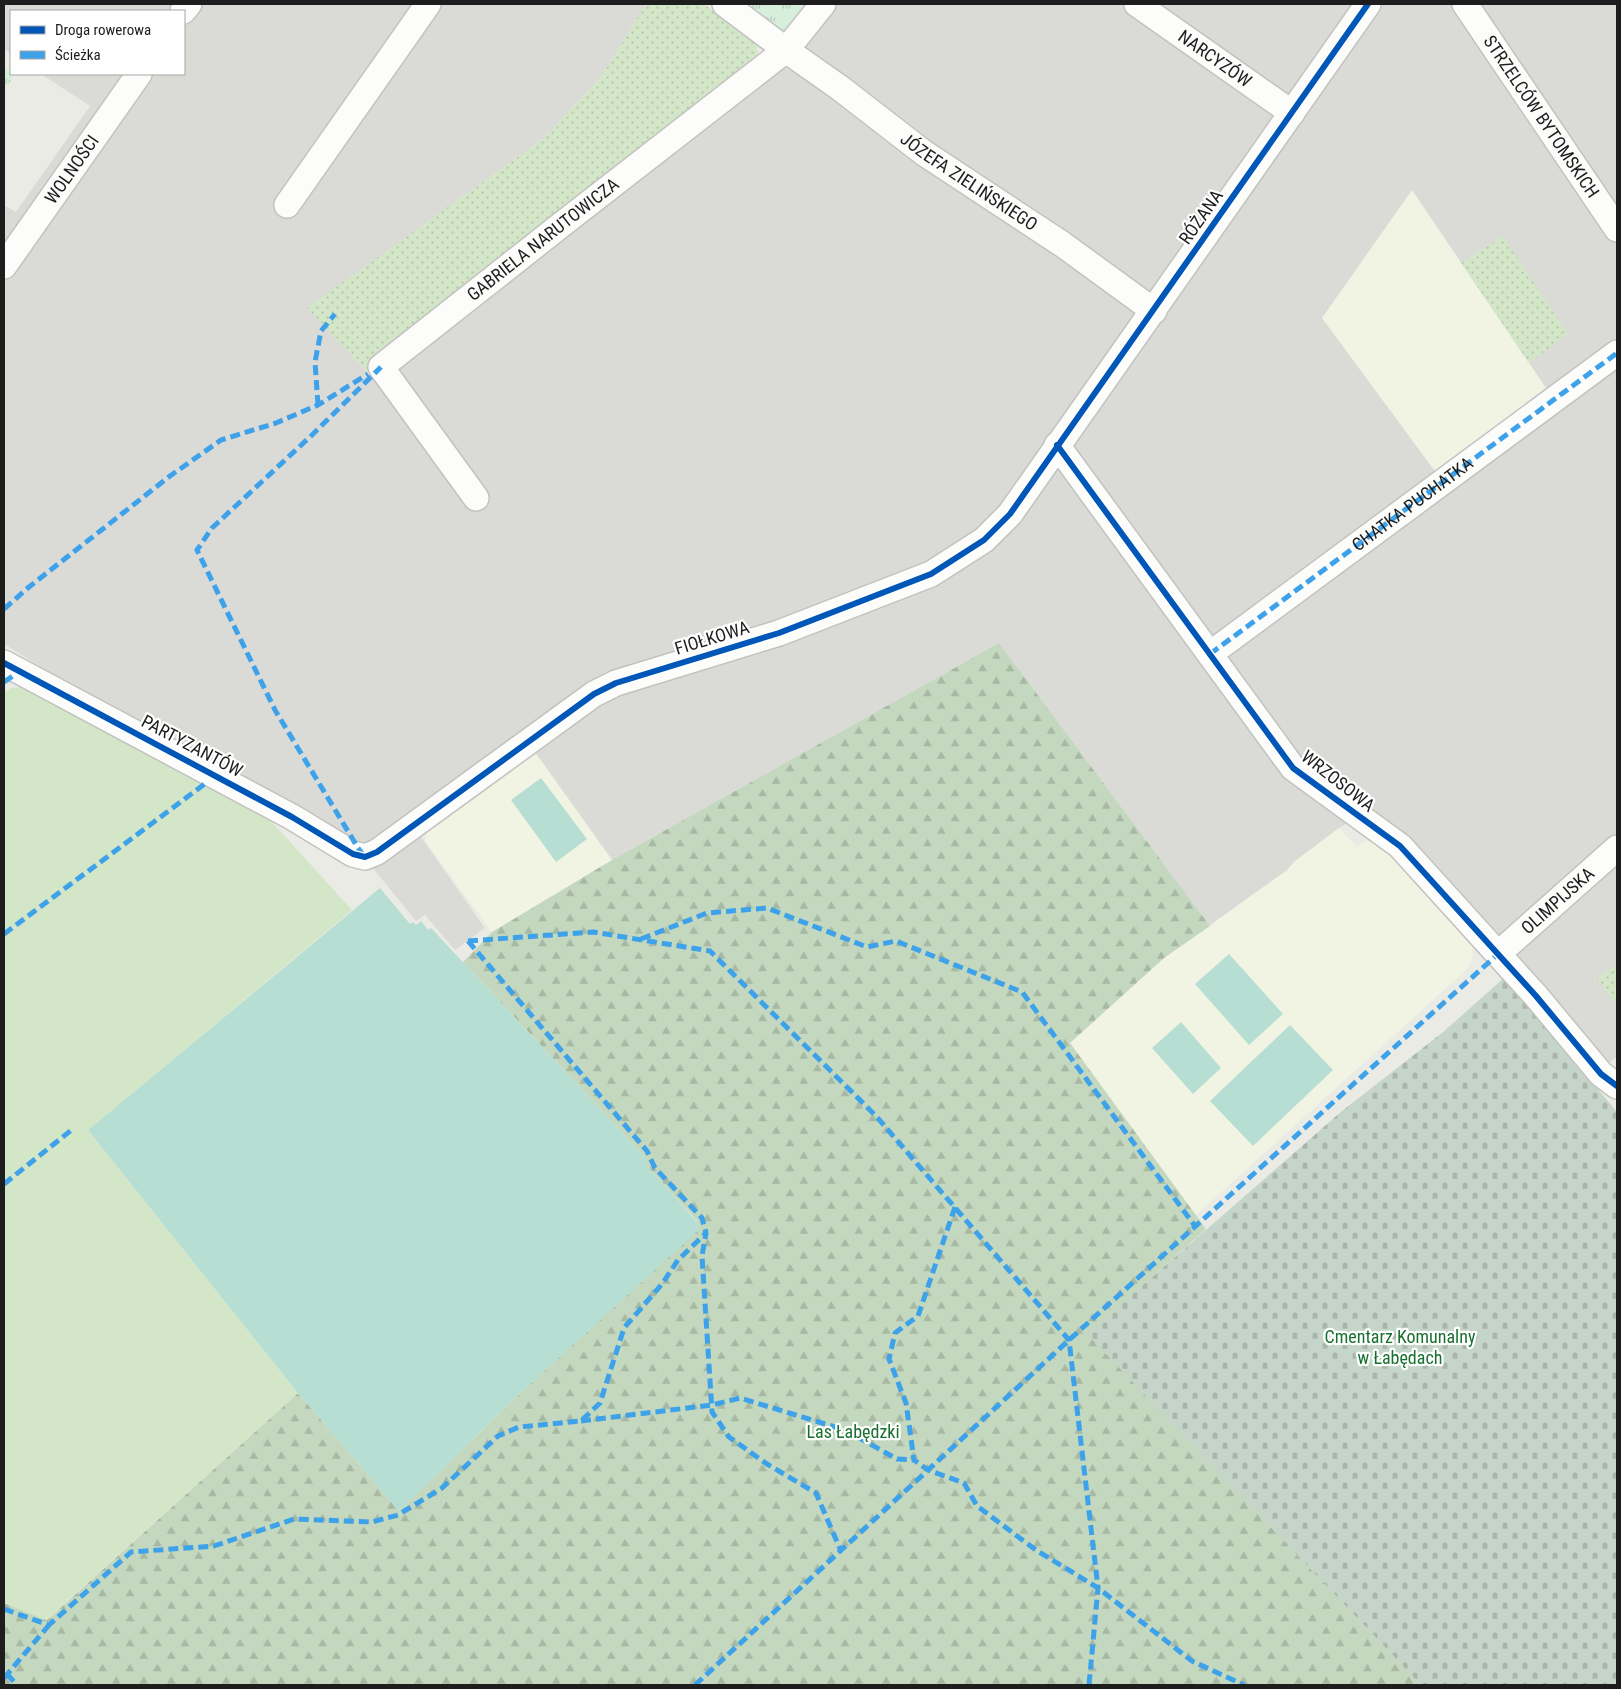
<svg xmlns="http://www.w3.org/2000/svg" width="1621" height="1689" font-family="'Roboto Condensed',sans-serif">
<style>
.residential{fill:#dadad7}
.education{fill:#f1f4e3}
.grass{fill:url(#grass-dots)}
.forest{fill:url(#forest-firs)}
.cemetery{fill:url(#cemetery-stones)}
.park{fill:url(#park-tufts)}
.garden{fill:#d3e6c8}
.pitch{fill:#b6ded3}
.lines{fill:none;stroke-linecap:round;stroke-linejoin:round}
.minor-casing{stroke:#c2c2c0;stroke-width:28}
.minor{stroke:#fcfcfb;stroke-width:25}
.quiet{stroke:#3da2ea;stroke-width:5;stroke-dasharray:10 5;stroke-linecap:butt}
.cycleway-casing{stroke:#fff;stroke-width:9}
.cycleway{stroke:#0057b8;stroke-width:6}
.labels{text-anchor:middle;stroke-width:4.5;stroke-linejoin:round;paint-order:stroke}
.street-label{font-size:18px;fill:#1d1d1d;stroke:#fff}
.park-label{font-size:18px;fill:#186f2e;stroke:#fff}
</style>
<defs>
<pattern id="grass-dots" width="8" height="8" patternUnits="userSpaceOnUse" patternTransform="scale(1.25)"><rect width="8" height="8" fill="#d3e6c8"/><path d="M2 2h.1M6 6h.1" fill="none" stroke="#b5c5ab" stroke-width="1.8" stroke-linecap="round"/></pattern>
<pattern id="forest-firs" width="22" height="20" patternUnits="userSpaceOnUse" patternTransform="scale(1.25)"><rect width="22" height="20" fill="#c3d8be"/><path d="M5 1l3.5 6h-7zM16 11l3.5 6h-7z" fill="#a7b9a3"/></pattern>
<pattern id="cemetery-stones" width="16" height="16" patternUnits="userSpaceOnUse" patternTransform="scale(1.25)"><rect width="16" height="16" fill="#c6d5c9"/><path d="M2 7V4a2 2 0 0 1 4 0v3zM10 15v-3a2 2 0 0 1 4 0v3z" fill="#aab6ac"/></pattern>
<pattern id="park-tufts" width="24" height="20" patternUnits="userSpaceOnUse" patternTransform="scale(1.25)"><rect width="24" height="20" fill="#d7efda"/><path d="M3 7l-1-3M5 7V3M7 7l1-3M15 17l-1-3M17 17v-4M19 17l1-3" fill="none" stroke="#b8ccbb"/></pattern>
</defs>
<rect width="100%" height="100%" fill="#ebebe6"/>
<path class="residential" d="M 4,4 L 646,4 L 600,78 L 544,138 L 308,308 L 377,383 L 782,65 L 789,70 L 838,4 L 1617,4 L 1617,1057 L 1602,1067 L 1364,813 L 1339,828 L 1294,862 L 1288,870 L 1210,926 L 999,643 L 612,860 L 534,753 L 419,834 L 485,928 L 455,950 L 425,915 L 416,921 L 372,867 L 368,852 L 181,754 L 4,644 L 4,205 L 16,212 L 90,106 L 41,74 L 184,74 L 184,11 L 11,11 L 11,54 L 4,49 Z"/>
<path class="education" d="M 1412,190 L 1548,391 L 1437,474 L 1322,318 Z
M 535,752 L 612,860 L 492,932 L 425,841 L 427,831 Z
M 1339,828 L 1357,847 L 1365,841 L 1376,843 L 1438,902 L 1473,944 L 1472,960 L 1467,969 L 1196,1215 L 1070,1043 L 1164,958 L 1287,870 L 1294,862 Z"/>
<path class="grass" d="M 646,4 L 704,4 L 756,44 L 758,55 L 367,372 L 307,308 L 544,138 L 600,78 Z
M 1503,236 L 1568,334 L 1529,363 L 1461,263 Z
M 1617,964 L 1617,1006 L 1597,978 Z"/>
<path class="forest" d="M 999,643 L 1210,926 L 1164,958 L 1070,1043 L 1206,1229 L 1088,1334 L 1421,1685 L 4,1685 L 4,1603 L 47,1620 L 298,1393 L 399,1511 L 518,1395 L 698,1230 L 697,1221 L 648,1167 L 643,1155 L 463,962 L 492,932 L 612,860 Z"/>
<path class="cemetery" d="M 1504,978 L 1617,1112 L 1617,1685 L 1421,1685 L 1087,1334 L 1342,1111 L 1442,1033 Z"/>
<path class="park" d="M 735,4 L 813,4 L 781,38 Z
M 4,67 L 15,75 L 4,90 Z"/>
<path class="garden" d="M 21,687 L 270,820 L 352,910 L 88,1130 L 298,1393 L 46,1620 L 4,1603 L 4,693 L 11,688 Z"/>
<path class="pitch" d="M 541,778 L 587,839 L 556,862 L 511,800 Z
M 380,888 L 410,924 L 413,922 L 416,925 L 421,921 L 428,930 L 431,928 L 643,1155 L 648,1167 L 697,1222 L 699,1230 L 518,1395 L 399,1511 L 298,1393 L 88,1130 Z
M 1229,954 L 1283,1014 L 1249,1045 L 1195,984 Z
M 1181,1022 L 1221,1068 L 1193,1094 L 1152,1048 Z
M 1290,1025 L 1333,1070 L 1253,1146 L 1210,1101 Z"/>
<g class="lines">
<g class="minor-casing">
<g id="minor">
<path id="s1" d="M 725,4 L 786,50 L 840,88 L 924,153 L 1062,244 L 1154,311"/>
<path id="s2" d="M 1137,4 L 1292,113"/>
<path id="s3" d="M 1465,4 L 1617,229"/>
<path d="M 183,11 L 189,4"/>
<path d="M 287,205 L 428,4"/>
<path id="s4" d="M 4,266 L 139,74"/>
<path d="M 1057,445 L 1293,768 L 1400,846 L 1536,996 L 1601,1074 L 1617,1086"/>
<path id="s5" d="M 476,498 L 381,367 L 561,225 L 786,50 L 823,4"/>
<path d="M 1210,654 L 1617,353"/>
<path d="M 4,663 L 292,817 L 353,854 L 365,857 L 377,852 L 594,694 L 616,683 L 779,633 L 931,574 L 984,540 L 1010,514 L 1368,4"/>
<path id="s6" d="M 1498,954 L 1617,848"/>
</g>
</g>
<use href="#minor" class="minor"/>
<g class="quiet">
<path d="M 318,405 L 315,362 L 321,331 L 335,314"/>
<path d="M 4,609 L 29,587 L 170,476 L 221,440 L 276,423 L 318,405 L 368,374"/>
<path id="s7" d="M 1210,654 L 1617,353"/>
<path d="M 4,682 L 20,671"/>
<path d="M 364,856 L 358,848 L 275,710 L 197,550 L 212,528 L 312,435 L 381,367"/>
<path d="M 4,934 L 206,783"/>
<path d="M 641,939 L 707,913 L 767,908 L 867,947 L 896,941 L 1022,992 L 1195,1226"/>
<path d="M 468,941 L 593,932 L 710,951 L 876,1116 L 1069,1340 L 1098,1588 L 1089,1685"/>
<path d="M 468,941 L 647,1151 L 655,1168 L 702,1218 L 706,1233 L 702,1256 L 712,1412 L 729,1437 L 767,1464 L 816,1493 L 841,1551"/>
<path d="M 4,1184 L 74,1128"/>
<path d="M 955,1207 L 918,1316 L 895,1333 L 889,1359 L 906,1403 L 914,1460 L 928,1470 L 964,1483 L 977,1506 L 1036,1550 L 1098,1588 L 1192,1661 L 1244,1685"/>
<path d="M 581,1421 L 712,1405 L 740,1398 L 845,1430 L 897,1459 L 914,1460"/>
<path d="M 4,1609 L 49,1625 L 131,1552 L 214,1546 L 294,1519 L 372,1522 L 398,1515 L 442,1488 L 498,1436 L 519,1427 L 581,1421 L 600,1403 L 624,1328 L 662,1284 L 678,1260 L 706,1233"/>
<path d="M 7,1674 L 17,1685"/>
<path d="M 4,1678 L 49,1625"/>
<path d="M 695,1685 L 1069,1340 L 1498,954"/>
</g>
<g class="cycleway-casing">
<path id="cycleway" d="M 1057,445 L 1293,768 L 1400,846 L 1536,996 L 1601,1074 L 1617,1086
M 4,663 L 292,817 L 353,854 L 365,857 L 377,852 L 594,694 L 616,683 L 779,633 L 931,574 L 984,540 L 1010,514 L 1368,4"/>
</g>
<use href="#cycleway" class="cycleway"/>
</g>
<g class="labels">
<g class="street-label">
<text dy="6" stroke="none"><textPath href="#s2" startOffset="95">NARCYZÓW</textPath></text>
<text dy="6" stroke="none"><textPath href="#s3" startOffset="136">STRZELCÓW BYTOMSKICH</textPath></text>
<text dy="6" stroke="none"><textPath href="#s4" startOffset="118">WOLNOŚCI</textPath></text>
<text dy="6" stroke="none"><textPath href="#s1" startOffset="302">JÓZEFA ZIELIŃSKIEGO</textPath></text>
<text transform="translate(1201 217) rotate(-55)" y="6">RÓŻANA</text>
<text dy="6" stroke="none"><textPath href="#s5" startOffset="368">GABRIELA NARUTOWICZA</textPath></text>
<text dy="6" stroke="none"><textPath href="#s7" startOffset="252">CHATKA PUCHATKA</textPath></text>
<text transform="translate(712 638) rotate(-17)" y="6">FIOŁKOWA</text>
<text transform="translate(192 746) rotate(28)" y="6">PARTYZANTÓW</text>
<text transform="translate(1338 781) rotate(38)" y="6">WRZOSOWA</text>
<text dy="6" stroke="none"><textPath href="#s6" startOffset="80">OLIMPIJSKA</textPath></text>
</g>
<g class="park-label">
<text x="1400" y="1343">Cmentarz Komunalny<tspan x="1400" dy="21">w Łabędach</tspan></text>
<text x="853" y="1438">Las Łabędzki</text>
</g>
</g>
<rect width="1621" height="1689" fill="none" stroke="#1d1d1d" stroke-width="10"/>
<rect x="10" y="10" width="175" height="65" fill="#ffffff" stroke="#a5a5a5"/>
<rect x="20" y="26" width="25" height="8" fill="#0057b8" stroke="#a5a5a5"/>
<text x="55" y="35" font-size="15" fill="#1d1d1d">Droga rowerowa</text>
<rect x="20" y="51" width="25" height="8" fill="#3da2ea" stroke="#a5a5a5"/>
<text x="55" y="60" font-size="15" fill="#1d1d1d">Ścieżka</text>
</svg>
